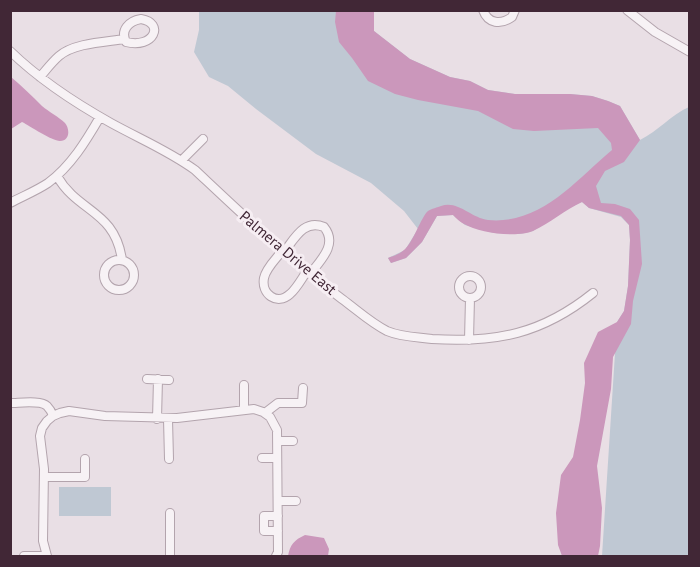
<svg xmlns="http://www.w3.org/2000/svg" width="700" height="567" font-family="'PT Sans',sans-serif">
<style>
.green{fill:#bfc8d3}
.water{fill:#cb97bb}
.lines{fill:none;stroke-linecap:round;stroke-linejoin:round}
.street-casing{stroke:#b3a4ad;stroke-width:10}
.street{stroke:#f7f2f5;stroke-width:8}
.labels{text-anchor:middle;stroke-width:6;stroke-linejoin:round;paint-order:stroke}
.street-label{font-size:15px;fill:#412736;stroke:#f6eef3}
</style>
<rect width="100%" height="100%" fill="#e9dfe5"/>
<path class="green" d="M199 11H374V31L410 59 450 77 470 81 488 90 515 94H570L592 96 608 101 620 106 640 140C658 131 671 115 689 107V556H602L617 322 624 311 628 286 630 240 629 225 621 217 589 208 582 202 568 208 533 231 520 234 494 233 465 225 453 215 437 216 422 242 406 258 391 263 388 258 405 250 418 229 404 211 371 183 316 154 256 109 228 86 209 77 194 52 199 30Z
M59 487H111V516H59Z"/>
<path class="water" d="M336 11H374V31L410 59 450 77 470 81 488 90 515 94H570L592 96 608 101 620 106 640 140 624 162 605 171 596 186 601 203 615 204 630 209 639 220 642 264 633 301 631 324 613 357 611 389 597 466 602 508 600 546 598 556H562L558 545 556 513 561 475 573 457 580 420 585 383 584 363 598 332 617 322 624 311 628 286 630 240 629 225 621 216 589 208 582 202C565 210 550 223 533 231 517 238 479 233 464 224 460 222 456 218 453 215L437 216 422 242 406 258 391 263 388 258C393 256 400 254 404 250 413 243 421 217 428 211 431 209 438 207 441 206 458 200 471 218 488 220 541 225 576 180 612 150L611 143 598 128 534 131 513 129 478 111 418 100 395 94 368 81 352 58 339 42 335 22Z
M11 77C22 86 32 96 42 106 49 112 59 117 65 123 70 129 70 141 60 141 52 141 30 126 22 122L11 129Z
M305 535 324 538 329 549 328 556H288C290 545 294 540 305 535Z"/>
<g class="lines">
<defs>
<path id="street" d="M483 10C488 24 501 25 512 17L515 10
M627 10 655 32 690 52
M141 19C165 23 154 49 126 42 120 30 129 21 141 19Z
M10 51C40 80 75 103 111 123 140 139 169 151 195 170 243 215 290 260 342 299 357 310 371 323 387 331 401 337 416 337 432 339 496 343 542 334 593 293
M40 77C46 70 52 62 59 56 74 43 105 42 124 39
M182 160 203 139
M57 176C78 213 115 210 122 260
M10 203C23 196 36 191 48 183 71 166 86 141 100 117
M282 251C276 259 266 268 264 278 261 294 277 306 290 294 297 288 302 278 307 271
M284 252C295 238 304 219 324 227 338 244 321 260 310 274
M104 275a15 15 0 1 1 30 0a15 15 0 1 1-30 0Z
M459 287a11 11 0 1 1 22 0a11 11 0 1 1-22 0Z
M469 340 470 298
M147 379 169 380
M244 385V410
M10 403C20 403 41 400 47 406 49 408 52 413 53 416
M265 413 278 403H302L303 388
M157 419 158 379
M168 419 169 459
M278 441H293
M262 458H277
M44 477H85V459
M278 501H296
M170 513V556
M278 516H264V531H278
M24 556H47
M47 556 43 541 44 469 40 436 42 428 47 421 53 416 60 413 69 411 105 416 177 418 254 409 263 412 270 417 277 430 278 552 276 556"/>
</defs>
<use href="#street" class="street-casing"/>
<use href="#street" class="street"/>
</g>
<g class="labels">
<g class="street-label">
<text transform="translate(288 253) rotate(40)" y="5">Palmera Drive East</text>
</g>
</g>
<rect width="700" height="567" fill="none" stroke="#412736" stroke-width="24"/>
</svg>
